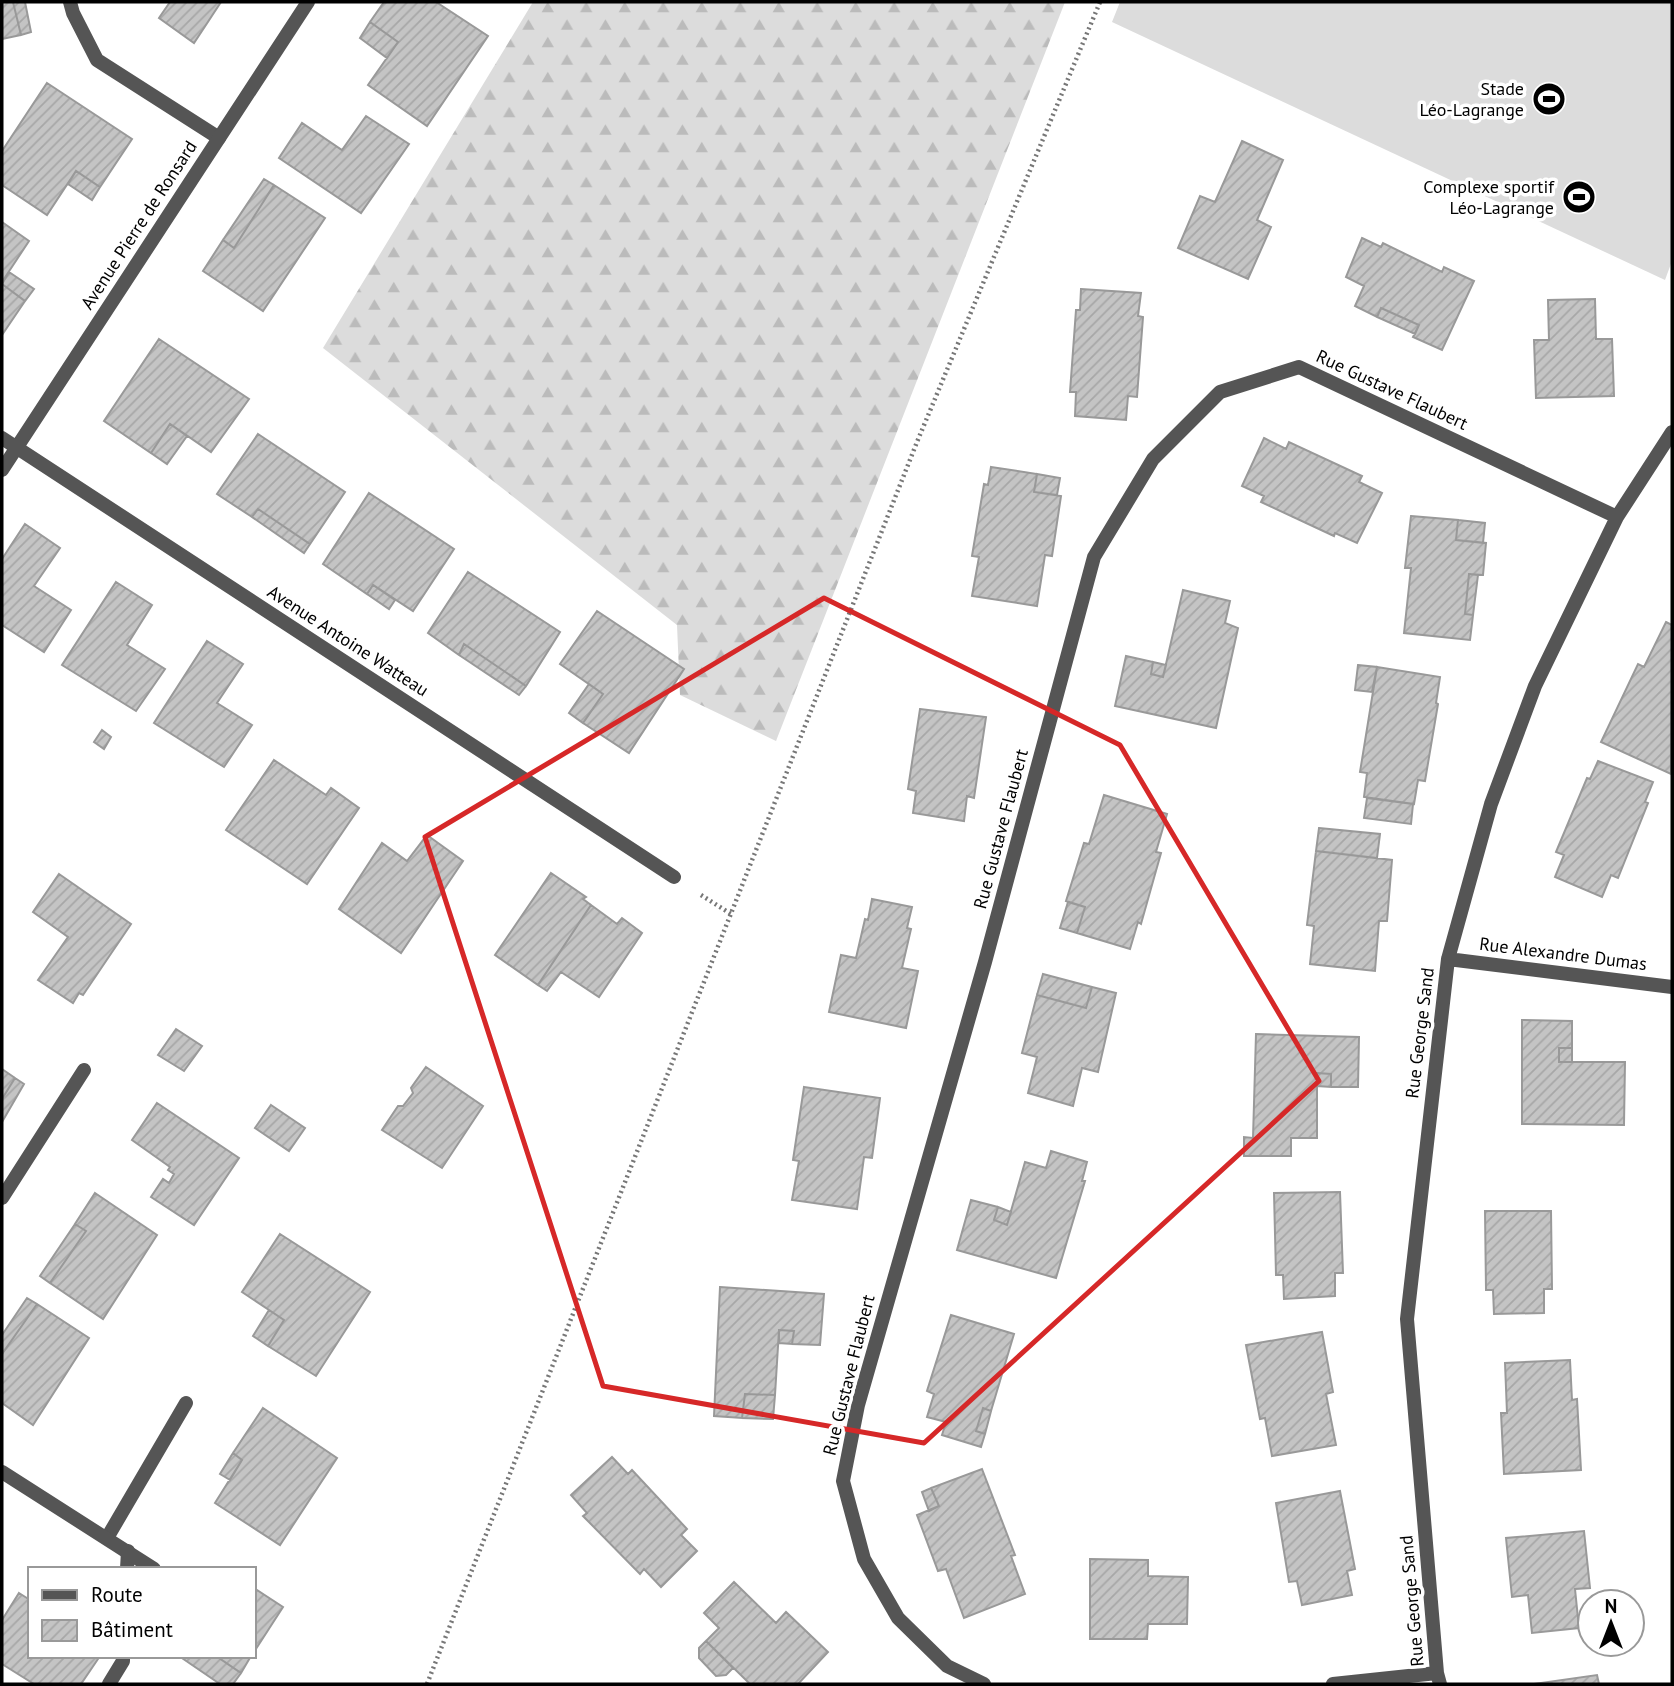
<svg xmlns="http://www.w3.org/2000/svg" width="1674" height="1686" font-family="'PT Sans',sans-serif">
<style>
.forest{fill:url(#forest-firs)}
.pitch{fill:#dcdcdc}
.building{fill:url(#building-hatch);stroke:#999;stroke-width:2}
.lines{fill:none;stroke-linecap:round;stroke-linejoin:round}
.path{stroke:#777;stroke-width:4.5;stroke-dasharray:2 3.5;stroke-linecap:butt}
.lane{stroke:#555;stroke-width:14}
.street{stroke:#555;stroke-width:14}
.marked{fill:none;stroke:#d62828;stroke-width:5;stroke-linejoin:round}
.labels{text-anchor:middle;stroke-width:7;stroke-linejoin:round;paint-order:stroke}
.poi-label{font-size:18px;fill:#000;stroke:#fff;text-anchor:end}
.street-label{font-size:18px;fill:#000;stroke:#fff}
</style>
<defs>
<pattern id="forest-firs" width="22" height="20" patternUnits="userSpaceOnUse" patternTransform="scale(1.75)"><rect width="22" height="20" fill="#dcdcdc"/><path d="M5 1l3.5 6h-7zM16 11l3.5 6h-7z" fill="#bbb"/></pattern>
<pattern id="building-hatch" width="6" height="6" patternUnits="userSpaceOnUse" patternTransform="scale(1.75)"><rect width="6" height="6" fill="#c4c4c4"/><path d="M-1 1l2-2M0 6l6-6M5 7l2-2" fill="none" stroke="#a7a7a7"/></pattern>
</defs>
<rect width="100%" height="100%" fill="#fff"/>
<path class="forest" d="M533 2H1065L776 741 680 695 677 625 323 348Z"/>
<path class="pitch" d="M1120 2H1672V261L1665 280 1112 22Z"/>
<path class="building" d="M2 2H13L21 35 2 39Z
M13 2H25L31 32 21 35Z
M170 2H221L194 43 159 18Z
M384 2H436L488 36 427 126 368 85 398 42 370 22Z
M370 22 398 42 387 58 360 38Z
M47 83 132 139 100 187 76 171 47 215 2 185V151Z
M366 116 409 144 361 213 279 158 302 123 342 150Z
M1242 141 1283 160 1257 220 1271 227 1248 279 1178 248 1200 196 1215 202Z
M76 171 100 187 92 200 68 184Z
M264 179 274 185 234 248 223 240Z
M274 185 325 218 263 311 203 271 223 240 234 248Z
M2 222 29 241 2 282Z
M1362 238 1381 247 1383 243 1442 272 1444 267 1474 281 1442 350 1413 337 1419 325 1381 308 1377 317 1355 306 1364 286 1346 277Z
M9 272 34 289 25 301 2 284Z
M2 284 25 301 2 335Z
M1081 289 1141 293 1138 316 1143 317 1137 397 1128 396 1126 420 1075 416 1076 392H1070L1076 310H1080Z
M1595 299 1596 339H1612L1614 396 1536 398 1534 340H1549L1548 300Z
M1381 308 1419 325 1415 334 1377 317Z
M159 339 249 399 211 452 170 424 151 453 104 421Z
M170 424 187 436 167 464 151 453Z
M258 434 345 492 310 544 258 509 252 517 217 494Z
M1264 438 1286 449 1289 442 1362 476 1359 482 1382 493 1357 543 1335 533 1334 536 1261 502 1264 496 1242 486Z
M991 467 1037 474 1034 492 1061 496 1052 556 1045 555 1037 606 972 596 979 557 972 556 984 484 988 485Z
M1037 474 1060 478 1057 495 1034 492Z
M369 493 454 549 413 611 373 585 367 594 323 564Z
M258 509 310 544 304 553 252 517Z
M1411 516 1458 520 1456 540 1486 543 1483 575 1469 574 1465 614 1473 615 1470 640 1404 633 1411 568H1405Z
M1458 520 1485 523 1483 543 1456 540Z
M25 524 60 548 34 586 71 610 44 652 2 625V559Z
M468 572 560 632 526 686 464 644 459 655 428 633Z
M1469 574 1478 575 1473 615 1465 614Z
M116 582 152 605 127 645 165 669 136 711 62 665Z
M373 585 395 600 389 609 367 594Z
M1183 590 1230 601 1225 623 1238 628 1216 728 1115 706 1126 656 1153 662 1151 674 1163 677Z
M597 611 684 669 629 753 583 723 603 694 560 664Z
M1666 622 1672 625 1671 774 1601 742 1638 664 1644 667Z
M207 641 243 664 217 703 252 725 224 767 154 723Z
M464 644 526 686 519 695 459 655Z
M1153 662 1166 665 1163 677 1151 674Z
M1358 665 1377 667 1372 692 1355 690Z
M1377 667 1440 677 1436 703 1438 704 1425 781 1418 780 1414 804 1364 797 1367 773 1360 772Z
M589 684 603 694 583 723 569 713Z
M920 709 986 717 974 798 967 796 964 821 913 813 916 791 908 789Z
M102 730 111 737 104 749 94 742Z
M274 760 326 795 331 788 359 808 307 884 226 830Z
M1598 761 1653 782 1645 802 1648 803 1618 878 1611 875 1602 897 1555 877 1564 855 1556 852 1587 778 1590 779Z
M1104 795 1167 814 1156 852 1161 853 1141 924 1138 922 1130 949 1077 933 1085 907 1066 901 1084 843 1089 844Z
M1367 798 1413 804 1411 824 1364 818Z
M1319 828 1380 834 1377 858 1316 851Z
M427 835 463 861 401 953 339 909 382 843 407 861Z
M1316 851 1392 860 1387 921H1379L1375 971 1310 964 1314 926 1307 925Z
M551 873 586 897 583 899 591 905 538 985 495 955Z
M59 874 131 924 83 995 79 993 73 1003 38 980 68 937 33 912Z
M872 899 912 907 907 928 911 929 902 968 918 971 906 1028 829 1012 841 955 856 958 865 919 868 920Z
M1068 902 1085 907 1077 933 1060 928Z
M591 905 617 924 622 918 642 933 599 997 561 972 547 991 538 985Z
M1043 974 1092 987 1086 1008 1037 995Z
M1092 987 1116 993 1098 1072 1082 1068 1073 1106 1028 1093 1037 1057 1022 1053 1037 995 1086 1008Z
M1522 1020 1572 1021V1048H1559V1062H1625L1624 1125 1522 1124Z
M176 1029 202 1046 184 1071 158 1055Z
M1256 1034 1359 1037 1358 1087H1331V1074L1317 1073V1138H1291V1156H1244V1137L1253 1138Z
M1559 1048H1572V1062H1559Z
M426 1067 483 1106 442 1168 382 1130 398 1106H403L413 1093 411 1088Z
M2 1069 15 1078 2 1099Z
M1317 1073 1331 1074V1087L1317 1086Z
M15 1078 24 1084 2 1122V1099Z
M804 1087 880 1098 872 1158 864 1157 857 1209 792 1200 799 1161 793 1160Z
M157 1103 239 1158 194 1225 151 1197 163 1179 169 1183 174 1174 168 1170 170 1167 132 1140Z
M271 1105 305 1128 289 1151 255 1128Z
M1051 1151 1087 1162 1082 1181H1085L1056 1278 957 1250 971 1200 998 1207 994 1220 1007 1225 1025 1162 1046 1168Z
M1340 1192 1343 1273H1335V1296L1284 1299 1283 1275H1276L1274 1193Z
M95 1193 157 1235 103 1319 50 1283 86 1231 75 1224Z
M998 1207 1011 1212 1007 1225 994 1220Z
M1485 1211H1551L1552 1289H1544V1313L1494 1314 1493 1290H1486Z
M75 1224 86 1231 50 1283 40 1276Z
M280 1234 370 1292 316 1376 268 1346 284 1320 242 1292Z
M720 1287 824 1294 820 1345 792 1344 794 1331 779 1330 775 1395 745 1394 742 1418 714 1416Z
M27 1298 37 1304 2 1354V1335Z
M37 1304 89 1338 33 1425 2 1403V1354Z
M269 1310 284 1320 268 1346 253 1336Z
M951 1315 1014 1334 991 1411 983 1408 976 1431 985 1434 981 1447 942 1435 946 1422 927 1417 934 1394 927 1391Z
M779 1330 794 1331 792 1344 779 1343Z
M1322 1332 1333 1392 1326 1394 1336 1445 1272 1456 1265 1418 1260 1419 1246 1345Z
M1570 1360 1572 1400 1577 1399 1581 1470 1504 1474 1501 1413H1507L1505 1363Z
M745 1394 775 1395 773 1419 742 1418Z
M263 1408 337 1458 280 1545 215 1503 242 1460 233 1453Z
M983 1408 991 1411 985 1434 976 1431Z
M233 1453 242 1460 230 1480 220 1474Z
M612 1457 628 1474 632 1470 687 1529 681 1535 697 1551 661 1587 644 1569 640 1574 583 1516 587 1513 571 1495Z
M982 1469 1015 1555 1011 1556 1025 1594 964 1618 946 1569 938 1571 917 1515 939 1506 931 1488Z
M931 1488 939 1506 929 1511 922 1492Z
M1340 1491 1355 1569 1347 1571 1352 1595 1302 1605 1297 1581 1289 1582 1276 1503Z
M1584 1531 1590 1588 1575 1589 1579 1628 1532 1633 1528 1595 1512 1597 1506 1538Z
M1090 1559 1148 1560V1576L1188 1577 1187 1624H1148L1147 1639H1090Z
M734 1582 776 1623 786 1612 828 1652 798 1684H750L706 1641 719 1628 704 1613Z
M254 1588 283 1607 254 1652Z
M19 1593 30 1600V1656H100L81 1684H34L2 1664V1620Z
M706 1641 733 1668 726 1675 716 1676 699 1658V1648Z
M179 1656H216L241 1673 233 1684H220Z
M216 1656H251L241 1673Z
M1597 1675 1599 1684H1534Z"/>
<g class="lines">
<path class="path" d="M701 895 731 914
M427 1684 917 442 1100 2"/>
<path class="lane" d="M70 2 73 13 97 60 219 138
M107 1538 186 1403
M127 1569 128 1551
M109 1684 123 1661V1656"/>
<path class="street" d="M2 438 674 877
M2 470 308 2
M1448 959 1672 987
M2 1198 84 1070
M2 1472 154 1569
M984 1684 947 1666 898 1618 864 1559 843 1481 858 1405 985 962 1094 557 1153 459 1220 392 1299 367 1617 517
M1333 1684 1437 1673
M1440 1684 1437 1673 1407 1319 1448 959 1491 804 1535 686 1617 517 1672 432"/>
</g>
<path class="marked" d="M824 598 1120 745 1319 1081 924 1443 603 1386 425 837Z"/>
<defs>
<symbol id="stadium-disc" viewBox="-11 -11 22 22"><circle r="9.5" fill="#000" stroke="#fff"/><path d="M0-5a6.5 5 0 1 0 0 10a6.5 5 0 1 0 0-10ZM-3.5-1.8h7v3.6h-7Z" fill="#fff"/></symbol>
</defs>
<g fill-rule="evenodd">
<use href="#stadium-disc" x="1530" y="80" width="38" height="38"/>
<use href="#stadium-disc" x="1560" y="178" width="38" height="38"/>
</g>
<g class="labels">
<g class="poi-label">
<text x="1524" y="95">Stade<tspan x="1524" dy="21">Léo-Lagrange</tspan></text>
<text x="1554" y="193">Complexe sportif<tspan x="1554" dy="21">Léo-Lagrange</tspan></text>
</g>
<g class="street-label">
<text transform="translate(139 225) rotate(-57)" y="6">Avenue Pierre de Ronsard</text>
<text transform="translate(1392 390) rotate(25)" y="6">Rue Gustave Flaubert</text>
<text transform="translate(348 641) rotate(33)" y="6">Avenue Antoine Watteau</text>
<text transform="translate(1001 829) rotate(-75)" y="6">Rue Gustave Flaubert</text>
<text transform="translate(1563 954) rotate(7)" y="6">Rue Alexandre Dumas</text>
<text transform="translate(1420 1033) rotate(-83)" y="6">Rue George Sand</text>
<text transform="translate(849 1375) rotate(-76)" y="6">Rue Gustave Flaubert</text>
<text transform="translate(1412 1601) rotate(-95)" y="6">Rue George Sand</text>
</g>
</g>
<rect width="1674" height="1686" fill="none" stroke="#000000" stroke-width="7"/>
<rect x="28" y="1567" width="228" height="91" fill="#ffffff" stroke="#999999" stroke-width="2"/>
<rect x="42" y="1590" width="35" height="10" fill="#555555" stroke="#999999" stroke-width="2"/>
<text x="91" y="1602" font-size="21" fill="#000000">Route</text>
<rect x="42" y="1620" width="35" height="21" fill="url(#building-hatch)" stroke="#999999" stroke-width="2"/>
<text x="91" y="1637" font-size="21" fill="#000000">Bâtiment</text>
<g transform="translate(1611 1623)"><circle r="33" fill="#ffffff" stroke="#999999" stroke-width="2"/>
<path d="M0-5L12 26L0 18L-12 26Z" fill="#000000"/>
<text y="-10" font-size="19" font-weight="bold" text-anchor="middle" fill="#000000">N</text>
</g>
</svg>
